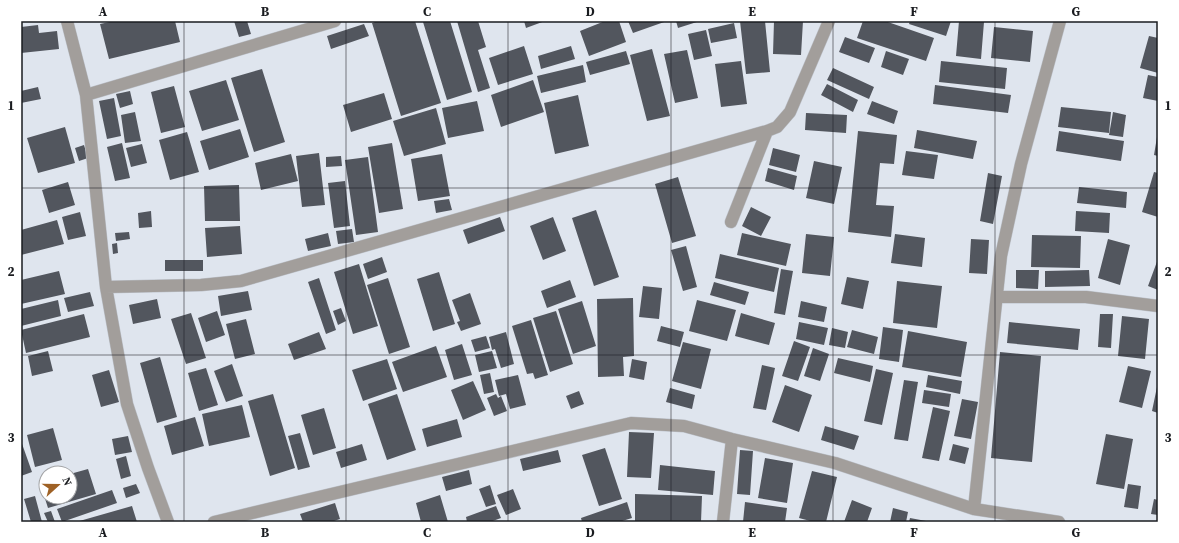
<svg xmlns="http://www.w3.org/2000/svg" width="1179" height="543" font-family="'Source Serif 4',serif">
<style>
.building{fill:#52565e}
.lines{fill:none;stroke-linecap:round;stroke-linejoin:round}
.street-casing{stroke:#bcc1c9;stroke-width:13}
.street{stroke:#a29e9b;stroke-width:12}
.grid{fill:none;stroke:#1a1c20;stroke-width:1;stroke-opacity:0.55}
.neatline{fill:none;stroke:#1a1c20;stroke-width:1.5}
.grid-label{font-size:13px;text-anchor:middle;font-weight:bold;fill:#1a1c20}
</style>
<rect width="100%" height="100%" fill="#dfe5ee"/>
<path class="building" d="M114 21H175L180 42 109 59 100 24Z
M234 21H247L251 34 239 37Z
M378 21H415L441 103 401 116 372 23Z
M426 21H450L472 92 447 100 423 22Z
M457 21H478L486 47 478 50 490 88 478 92Z
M524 21H545L526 28Z
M605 21H619L626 42 589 56 580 31Z
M628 21H667L633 33Z
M676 21H700L678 28Z
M740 21H765L770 72 746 74Z
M774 21H803L801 55 773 54Z
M863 21H885L934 38 926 61 857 38Z
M910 21H951L946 36 909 24Z
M959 21 984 22 981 59 956 56Z
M734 23 737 38 711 43 708 29Z
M364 24 369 36 331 49 327 36Z
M38 25 39 33 57 31 59 49 21 53V27Z
M994 27 1033 31 1030 62 991 58Z
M706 30 712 56 694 60 688 34Z
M1149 36 1158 38V73L1140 68Z
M845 37 875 48 869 63 839 52Z
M524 46 533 74 498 85 489 58Z
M571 46 575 59 541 69 538 56Z
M652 49 670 116 647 121 630 55Z
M687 50 698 98 675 103 664 54Z
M626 51 630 64 590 75 586 62Z
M886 51 909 59 903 75 881 67Z
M741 61 747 104 721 107 715 64Z
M941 61 1007 68 1005 89 939 82Z
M583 65 586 82 541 93 537 76Z
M833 68 874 87 869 99 827 80Z
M262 69 285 142 254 152 231 78Z
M1148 75 1158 77V101L1143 98Z
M226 80 239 120 202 131 189 91Z
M533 80 544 112 501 127 491 95Z
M827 84 858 100 853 112 821 95Z
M935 85 1011 95 1008 113 933 104Z
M174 86 185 127 161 133 151 92Z
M38 87 41 99 21 103V91Z
M130 91 133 104 120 108 116 94Z
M384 93 392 119 351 132 343 105Z
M578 95 589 146 555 154 544 103Z
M114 98 121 136 107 139 99 101Z
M477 101 484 131 448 138 442 108Z
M872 101 898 111 894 124 867 114Z
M1061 107 1111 112 1109 133 1058 127Z
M436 108 446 144 404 156 393 121Z
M135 112 141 141 125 143 121 115Z
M1113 112 1126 115 1123 137 1109 135Z
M806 113 847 115 846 133 805 130Z
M65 127 75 163 38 173 27 138Z
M240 129 249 157 209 170 200 141Z
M917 130 977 141 973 159 914 148Z
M858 131 897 135 894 164 880 163 876 205 894 206 891 237 848 232Z
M1059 131 1124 141 1121 161 1056 151Z
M187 132 199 172 170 180 159 140Z
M1157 137H1158V156L1154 155Z
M122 143 130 178 115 181 107 147Z
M392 143 403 209 379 213 368 147Z
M142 144 147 163 131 167 126 148Z
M84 145 88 158 79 161 75 148Z
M773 148 800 155 796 172 769 165Z
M906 151 938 155 934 179 902 175Z
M319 153 325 205 302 207 296 156Z
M291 154 298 181 261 190 255 163Z
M442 154 450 196 418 201 411 159Z
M341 156 342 166 326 167V157Z
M368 157 378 232 356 235 345 160Z
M814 161 842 167 834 204 806 198Z
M768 168 797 176 794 190 765 181Z
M1154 172 1158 173V217L1142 212Z
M988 173 1002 176 993 224 980 221Z
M678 177 696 236 672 243 655 184Z
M345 181 350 226 334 228 328 183Z
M68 182 75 205 49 213 42 190Z
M239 185 240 221H205L204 186Z
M1079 187 1127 192 1126 208 1077 203Z
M449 199 452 210 436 213 434 201Z
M751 207 771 217 761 236 742 226Z
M596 210 619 277 594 286 572 218Z
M151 211 152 227 139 228 138 213Z
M1076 211 1110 213 1109 233 1075 231Z
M80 212 86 236 68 240 62 217Z
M500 217 505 231 468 244 463 230Z
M553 217 566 251 543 260 530 226Z
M57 220 64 244 21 255V230Z
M240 226 242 254 207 257 205 228Z
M352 229 354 242 338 244 336 231Z
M129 232 130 239 116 241 115 233Z
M328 233 331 246 308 251 305 239Z
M742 233 791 244 786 266 737 255Z
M806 234 834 237 830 276 802 273Z
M895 234 925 238 922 267 891 263Z
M1032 235 1081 236 1080 268 1031 267Z
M971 239 989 240 987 274 969 273Z
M1108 239 1130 245 1120 285 1098 278Z
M117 243 118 253 113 254 112 244Z
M686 246 697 287 683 291 671 250Z
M720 254 779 268 774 292 715 278Z
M382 257 387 272 368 279 363 264Z
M1158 259V290L1148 286Z
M165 260H203V271H165Z
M359 264 378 326 353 334 334 272Z
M781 269 793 271 785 315 774 313Z
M1016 270H1039L1038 289 1016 288Z
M1089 270 1090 286 1045 287V271Z
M59 271 65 294 21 304V280Z
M439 272 455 324 433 331 417 279Z
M847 277 869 281 863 309 841 304Z
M319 278 336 330 326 334 308 282Z
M388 278 410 347 389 354 367 285Z
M570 280 576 297 547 308 541 291Z
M897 281 942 286 937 328 893 323Z
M714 282 749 292 745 305 710 295Z
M643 286 662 288 659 319 639 317Z
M248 291 252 310 221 316 218 296Z
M90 292 94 306 68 312 64 298Z
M470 293 481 324 461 331 457 322 460 321 452 300Z
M633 298 634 356 623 357 624 376 598 377 597 299Z
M157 299 161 318 133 324 129 305Z
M58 300 61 316 21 326V309Z
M697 300 736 310 727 341 689 331Z
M582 301 596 346 573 354 558 309Z
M801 301 827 307 824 322 798 317Z
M341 308 346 321 338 325 333 311Z
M217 311 225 335 206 342 198 318Z
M556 311 573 364 550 372 533 318Z
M191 313 206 358 186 364 171 319Z
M741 313 775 323 769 345 735 336Z
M84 314 90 337 26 353 21 330Z
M1100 314H1113L1111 348 1098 347Z
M1122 316 1149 319 1145 359 1118 356Z
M246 319 255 354 235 359 226 324Z
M531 320 548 375 535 379 533 373 527 374 512 326Z
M799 322 828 328 824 345 796 339Z
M1009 322 1080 329 1078 350 1007 343Z
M661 326 684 332 680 347 657 341Z
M883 327 903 330 899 362 879 359Z
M832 328 848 332 845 348 829 345Z
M852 330 878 337 874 354 847 347Z
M908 331 967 342 961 377 902 367Z
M319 332 326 349 294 360 288 344Z
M506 332 514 364 501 368 495 349 492 350 489 337Z
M486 336 490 348 475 352 471 340Z
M794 341 810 347 798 381 782 376Z
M683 342 711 349 701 389 672 381Z
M462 344 472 375 454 380 445 350Z
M436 346 447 377 403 392 392 362Z
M813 348 829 354 820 381 804 376Z
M48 351 53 371 32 376 28 356Z
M492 351 497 368 479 372 475 355Z
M1000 352 1041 356 1032 462 991 458Z
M160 357 177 417 157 423 140 363Z
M838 358 873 366 870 382 834 373Z
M387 359 397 389 363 401 352 370Z
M632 359 647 362 644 380 629 377Z
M232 364 243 396 226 402 214 371Z
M762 365 775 368 766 410 753 408Z
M1128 366 1151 371 1142 408 1119 402Z
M206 368 218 405 199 411 188 373Z
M876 369 893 373 882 425 864 421Z
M109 370 119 402 101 407 92 375Z
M490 373 494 392 484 394 480 375Z
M518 375 526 405 510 409 506 394 499 396 495 380Z
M928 375 962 381 960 394 926 387Z
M904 380 918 382 908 441 894 439Z
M473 381 486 410 463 420 451 390Z
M785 385 812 395 799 432 772 422Z
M1157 387H1158V413L1152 411Z
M670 388 695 395 692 409 666 402Z
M924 390 951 394 949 407 922 403Z
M579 391 584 404 571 409 566 396Z
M273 394 295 468 270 476 248 401Z
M397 394 416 450 387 460 368 404Z
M496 394 498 398 501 396 507 411 494 416 487 398Z
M962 399 978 402 971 439 954 436Z
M242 405 250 437 209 446 202 414Z
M933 407 950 411 939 461 922 458Z
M324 408 336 448 313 455 301 415Z
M195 417 204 446 172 455 164 426Z
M457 419 462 437 427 447 422 429Z
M825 426 859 436 854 450 821 440Z
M53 428 62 460 35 467 27 435Z
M629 432 654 433 651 478 627 477Z
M300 433 310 467 298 470 288 436Z
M1106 434 1133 439 1124 489 1096 484Z
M128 436 132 452 115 455 112 439Z
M21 441 32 472 21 476Z
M362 444 367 460 341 468 336 452Z
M953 444 969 448 965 464 949 460Z
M605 448 622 499 599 506 582 455Z
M558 450 561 462 523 471 520 459Z
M740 450 753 451 750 495 737 494Z
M126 456 131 476 121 479 116 459Z
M765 458 793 463 787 503 758 498Z
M660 465 715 471 713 495 658 490Z
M88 469 96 494 48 508 40 483 46 481V497H70V474Z
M469 470 472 484 446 491 442 477Z
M812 471 837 477 826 522H814L799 518Z
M136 484 140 493 126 498 123 488Z
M1128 484 1141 486 1138 509 1124 507Z
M490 485 496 504 486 507 479 489Z
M513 489 521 509 506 515 497 495Z
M112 490 117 503 62 522 57 509Z
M635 494 702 496 701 522 635 521Z
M440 495 448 522H421L416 503Z
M35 496 42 522H31L24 499Z
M1154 499 1158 500V515L1151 514Z
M852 500 872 508 867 522H844Z
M627 502 632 518 619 522H582L581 518Z
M745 502 787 508 785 522H743Z
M335 503 340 519 331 522H303L300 514Z
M132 506 137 522H76Z
M496 506 501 518 490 522H467L466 517Z
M893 508 908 512 906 522H890Z
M51 511 55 522H48L44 513Z
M910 518 926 521V522H909Z"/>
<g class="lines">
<defs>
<path id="street" d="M67 21 86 95 106 287 127 404 148 468 168 522
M86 95 335 21
M731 222 767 131
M106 287 201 285 241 281 767 131 777 127 790 112 829 21
M997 297H1086L1158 306
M974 509 1001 256 1021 164 1060 21
M214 522 631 423 684 426 732 439 835 463 974 509 1059 522
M723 522 732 439"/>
</defs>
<use href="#street" class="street-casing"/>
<use href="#street" class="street"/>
</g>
<path class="grid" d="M184 21V522M346 21V522M508 21V522M671 21V522M833 21V522M995 21V522M21 188H1158M21 355H1158"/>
<rect width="1179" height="543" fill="none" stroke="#ffffff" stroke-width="44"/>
<g transform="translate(58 485) rotate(69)"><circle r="19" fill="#ffffff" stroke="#a3a4a6"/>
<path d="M0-3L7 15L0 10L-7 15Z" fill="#9e6125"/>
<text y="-6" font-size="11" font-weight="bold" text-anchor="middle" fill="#1a1c20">N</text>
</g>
<rect x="22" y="22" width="1135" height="499" class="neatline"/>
<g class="grid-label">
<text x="103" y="16">A</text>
<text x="265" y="16">B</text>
<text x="427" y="16">C</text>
<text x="590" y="16">D</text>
<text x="752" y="16">E</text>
<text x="914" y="16">F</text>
<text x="1076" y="16">G</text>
<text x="11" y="110">1</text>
<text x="1168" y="110">1</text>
<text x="11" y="276">2</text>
<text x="1168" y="276">2</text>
<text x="11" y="442">3</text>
<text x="1168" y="442">3</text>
<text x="103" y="537">A</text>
<text x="265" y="537">B</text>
<text x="427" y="537">C</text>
<text x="590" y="537">D</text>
<text x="752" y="537">E</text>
<text x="914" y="537">F</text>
<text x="1076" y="537">G</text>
</g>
</svg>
